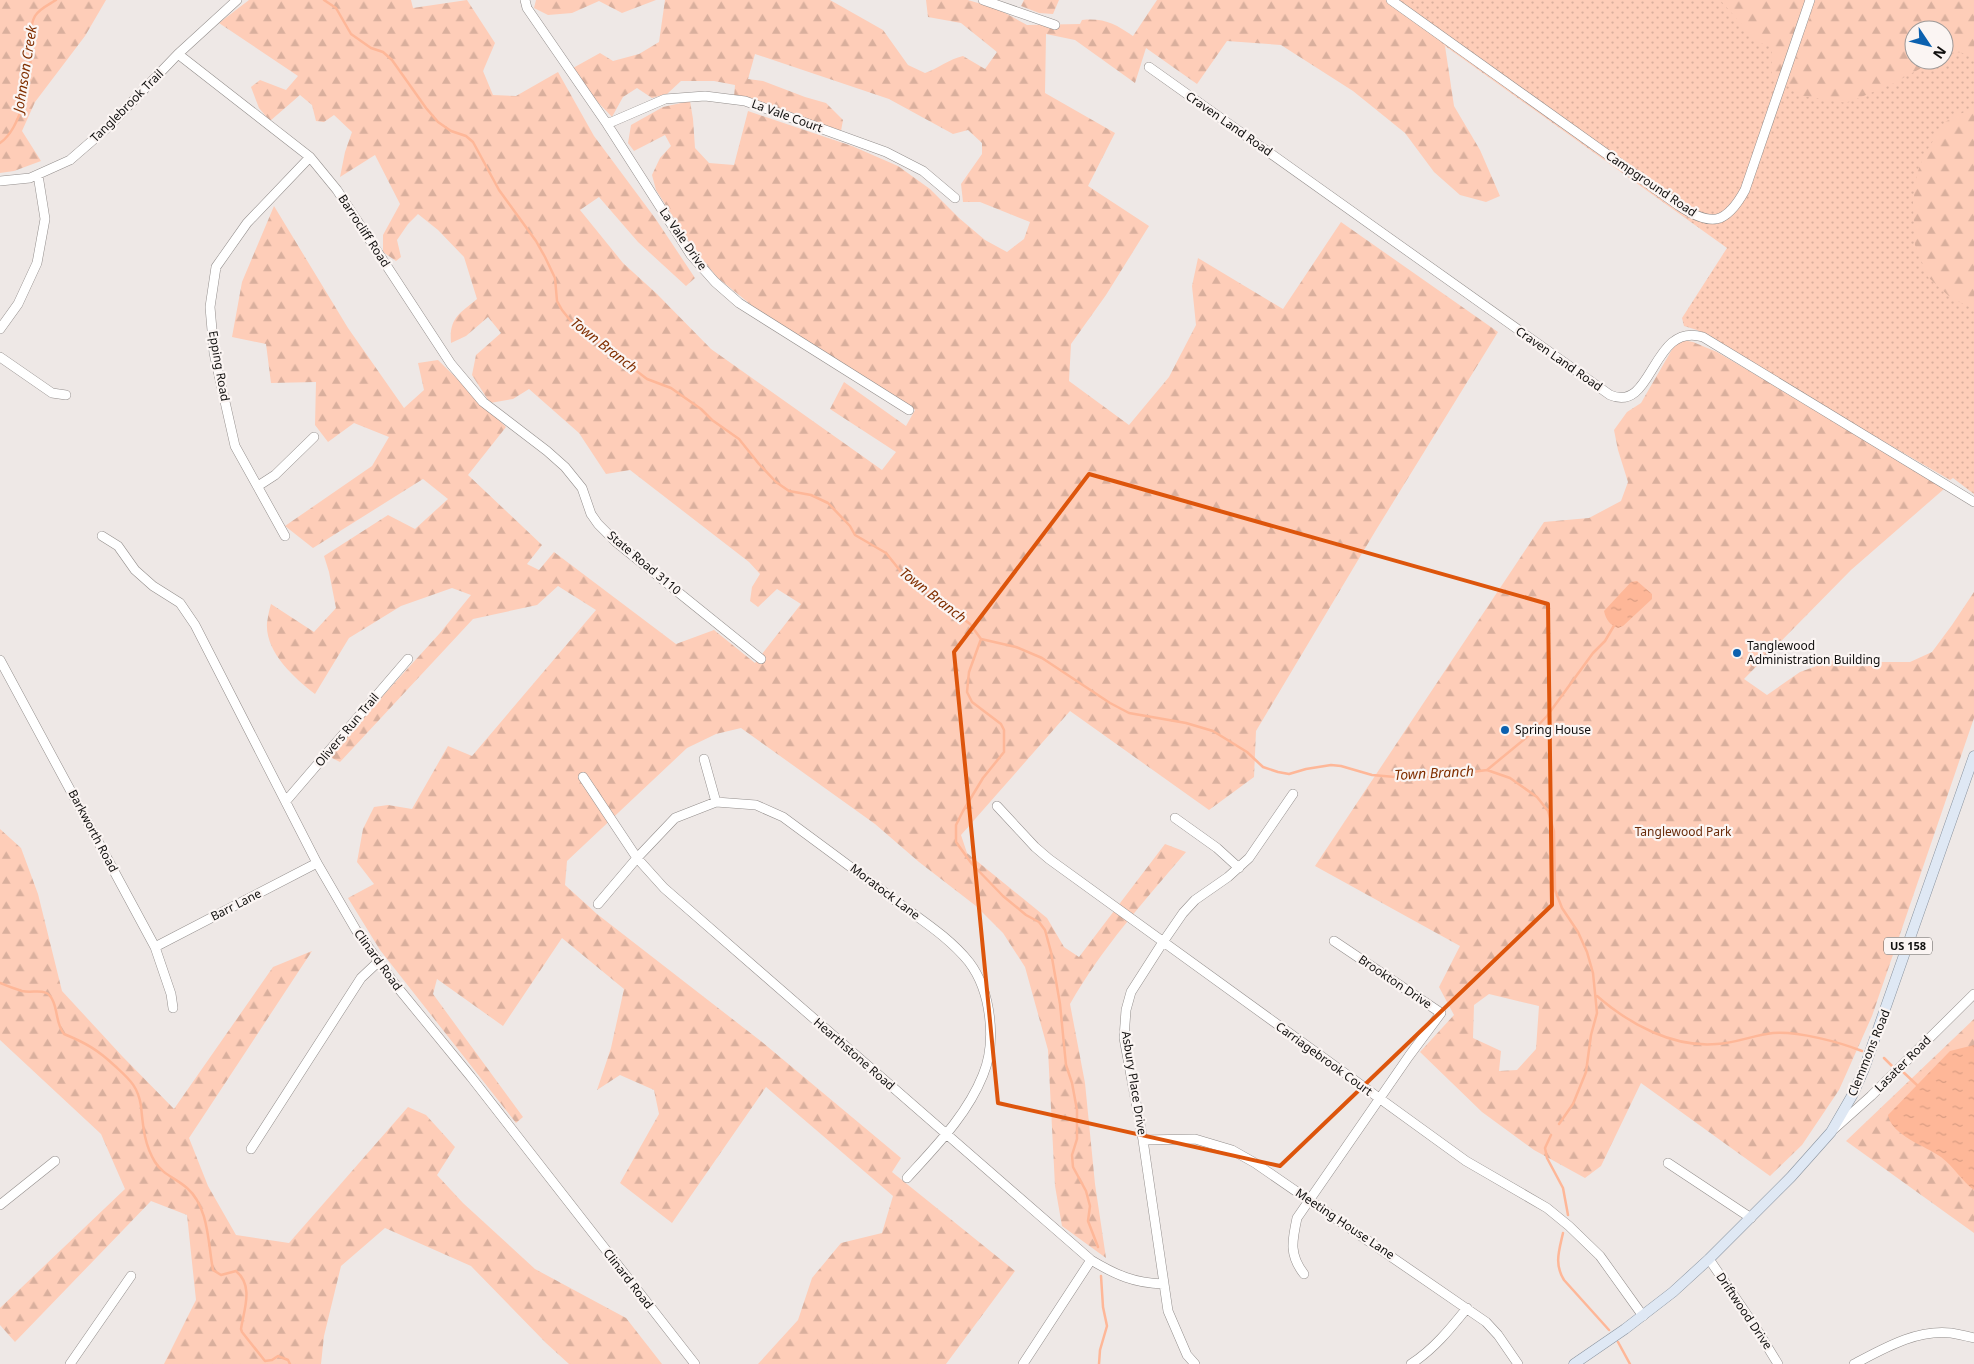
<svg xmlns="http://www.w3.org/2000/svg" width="1974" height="1364" font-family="'Noto Sans',sans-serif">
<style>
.green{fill:url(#green-dots);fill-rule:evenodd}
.forest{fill:url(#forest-firs);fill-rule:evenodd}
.water{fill:url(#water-ripples)}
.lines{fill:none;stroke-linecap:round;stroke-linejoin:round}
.stream{stroke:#feb798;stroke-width:2.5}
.minor-casing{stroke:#938e8c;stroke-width:10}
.major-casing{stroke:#89939f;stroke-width:11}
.minor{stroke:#fff;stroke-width:9}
.major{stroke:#dfe8f4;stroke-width:10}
.marked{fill:none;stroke:#dd550c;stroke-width:4;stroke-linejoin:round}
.poi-dot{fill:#0c61af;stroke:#fbf5f3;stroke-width:2}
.labels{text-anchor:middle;stroke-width:4.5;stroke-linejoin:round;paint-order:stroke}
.shield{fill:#fbf5f3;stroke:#575553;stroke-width:1}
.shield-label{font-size:11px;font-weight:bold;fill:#11100f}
.street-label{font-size:12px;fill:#11100f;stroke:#fbf5f3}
.poi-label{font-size:12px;fill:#11100f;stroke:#fbf5f3;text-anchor:start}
.park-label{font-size:12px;fill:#692b0a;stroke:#fbf5f3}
.water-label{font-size:14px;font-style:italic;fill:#802f00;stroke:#fbf5f3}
</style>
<defs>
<pattern id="green-dots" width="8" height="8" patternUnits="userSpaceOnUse" patternTransform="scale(1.25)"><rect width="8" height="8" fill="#fecdb8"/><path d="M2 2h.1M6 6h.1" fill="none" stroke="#d9af9d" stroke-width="1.8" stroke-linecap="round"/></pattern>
<pattern id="forest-firs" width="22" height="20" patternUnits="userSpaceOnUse" patternTransform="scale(1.25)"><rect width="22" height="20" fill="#fecdb8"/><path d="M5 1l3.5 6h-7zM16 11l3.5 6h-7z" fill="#d9af9d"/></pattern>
<pattern id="water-ripples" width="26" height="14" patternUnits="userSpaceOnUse" patternTransform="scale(1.25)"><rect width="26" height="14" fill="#feb798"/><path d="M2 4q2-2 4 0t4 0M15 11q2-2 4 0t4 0" fill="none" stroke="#d99c82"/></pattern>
</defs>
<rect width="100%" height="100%" fill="#eee8e6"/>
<path class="green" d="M1381 0H1974V494L1953 478 1950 480 1821 405 1697 330 1684 326 1682 318 1727 248ZM1914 30H1944V60H1914Z"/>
<path class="forest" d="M0 0H106L85 36 35 102 22 131 41 161 14 171 0 173Z
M249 0H411L413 8 467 0 495 43 483 71 493 95 516 96 558 72 594 136 655 218 695 278 686 286 638 242 599 197 580 210 623 263 657 294 711 349 882 470 896 452 830 409 844 382 906 426 915 410 760 312 718 278 695 251 656 190 652 175 660 158 671 146 665 135 634 151 628 143 631 125 663 107 690 101 693 119 695 148 709 163 734 165 748 111 852 146 898 166 930 189 959 218 985 240 1007 252 1024 239 1030 222 980 202H963L961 184 982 154V143L968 130 953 134 889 99 755 54 748 79 763 81 805 97 826 103 843 120 841 131 734 97 735 85 714 81H681L667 94 652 98 637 88 623 97 612 117 591 95 573 68 600 53 613 61 639 54 659 42 665 0H830L883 30 908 65 925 73C939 68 949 59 963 56L985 69 997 52 961 23 928 17 926 0H968L998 9 1027 25 1080 24 1082 20C1105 18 1115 24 1133 36L1157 0H1388L1445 46 1454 106 1480 150 1500 196 1486 202 1460 195 1434 172 1405 133 1353 91 1281 45 1227 41 1197 84 1146 48 1135 83 1075 40 1046 34 1045 93 1115 133 1088 186 1149 226 1106 295 1071 344 1069 381 1129 425 1169 377 1196 325 1192 286 1198 258 1283 309 1341 222 1498 332 1376 530 1256 731 1254 777 1209 810 1070 711 961 835 967 853 1047 918 1064 947 1079 957 1165 844 1186 852C1145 900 1101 949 1070 1004L1085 1083 1095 1184 1106 1258 1062 1226 1055 1186 1048 1050 1025 967 1003 933 976 906 919 862 875 824 741 728 716 734 687 748 567 861 565 885 597 914 762 1042 901 1158 892 1172 1015 1271 946 1364H758L798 1320 812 1278 841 1243 882 1233 893 1196 766 1087 672 1223 620 1183 659 1114 654 1090 620 1075 597 1090 611 1048 624 989 562 938 503 1026 437 979 433 994 523 1117 516 1123 380 950 348 898 374 884 357 862 363 829 374 807 388 805 412 809 448 746 472 756 596 610 558 586 537 605 473 619 340 762 328 756 440 633 471 595 452 588 401 606 349 638 315 694C294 678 265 652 267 623 268 617 269 610 271 604L314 632 336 608 329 572 324 556 388 515 415 529 448 499 423 479 313 548 285 526 372 466 389 437 354 423 328 442 315 425 316 382 271 383 266 344 232 337 242 282 274 206 348 328 404 408 424 390 418 363 438 360 506 427 468 475 542 545 527 564 539 570 554 552 676 644 714 630 755 663 801 604 777 589 758 607 750 601 752 587 760 574 749 562 630 470 606 474 579 433 529 389 513 399 490 403 472 375 476 355 501 333 488 317 466 336 451 343C449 318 459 314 477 299L464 257 438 230 418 214 408 224 397 240 401 257 396 261 383 252V235L400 204 375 155 340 177 345 152 352 132 334 115 324 122 316 121 312 105 300 95 270 121 259 108 251 87 260 80 286 90 298 76 219 23Z
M536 0H656L622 13 599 1 572 13 548 15 534 8Z
M1024 0H1059L1053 14 1039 13 1021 6Z
M1720 0H1807L1780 81 1772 78V46L1763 44 1756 40Z
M1816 0H1974V59C1965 51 1954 50 1944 56V30H1914V60H1936L1892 84 1847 103 1803 96 1791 90 1787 84Z
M1974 107V309L1951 298 1928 277 1915 245 1913 203 1917 174 1924 155 1945 122Z
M1682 340 1693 342 1717 352 1880 448 1944 489 1851 570 1744 679 1767 695 1800 672 1850 654 1882 662H1910L1932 652 1952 625 1974 592V718L1872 1016 1839 1090 1802 1145 1770 1176 1641 1083 1601 1166 1585 1178 1534 1150 1482 1112 1420 1052 1454 1015 1439 987 1460 946 1315 866 1544 522 1589 518 1621 501 1628 482 1618 450 1614 430 1627 412 1641 403 1674 346ZM1489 994 1539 1006 1536 1049 1517 1070 1499 1071 1501 1051 1473 1038 1474 1005Z
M0 829 21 848 38 894 62 991 122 1056 174 1109 273 967 312 951 189 1138 208 1186 236 1235 289 1243 408 1107 426 1115 455 1147 437 1175 463 1203 535 1269 626 1318 662 1364H569L546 1343 471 1266 385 1228 341 1266 324 1336 321 1364H164L196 1300 187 1215 151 1201 15 1342 0 1325V1308L125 1189 101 1134 0 1040Z
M1974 1019V1233L1846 1141Z"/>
<path class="water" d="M1637 581 1652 594V599L1623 626 1618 628C1610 625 1606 620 1604 611L1631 582Z
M1974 1045V1190C1962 1181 1954 1167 1941 1157 1926 1146 1892 1136 1888 1115L1950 1051Z"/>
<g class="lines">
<path class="stream" d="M324 0 336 8 351 34 371 48 383 52 392 60 426 108 438 122 451 131 466 136 473 142 499 190 536 241 545 257 555 278 557 301 562 310 570 320 647 379 671 388 701 409 712 420 739 439 759 464 776 482 789 491 811 495 828 503 850 526 855 535 886 553 902 573 914 583 942 602 970 624 981 639 1016 647 1042 658 1110 703 1129 713 1186 723 1213 731 1247 752 1263 767 1278 772 1289 774 1306 769 1331 765 1341 766 1372 775 1407 778 1442 776 1487 770 1510 778 1537 797 1548 811 1554 831 1555 890 1562 908 1578 932 1587 952 1593 973 1597 1013 1591 1035 1586 1072 1573 1104 1559 1124
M0 143C22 128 30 79 31 54 31 42 29 27 35 16 39 9 48 5 56 0
M981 639 969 672 967 692 972 702 1001 724 1004 730V752L983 778 963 811 956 825V842L972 864 1003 896 1026 915 1039 922 1045 930 1051 952 1060 1004 1066 1065 1072 1083 1077 1110V1139L1072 1155 1073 1167 1086 1191 1090 1206 1088 1221 1098 1247
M1487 770 1527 737 1547 716 1593 653 1605 641 1615 624
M0 983C7 986 15 989 22 991 34 994 47 986 53 1001 58 1012 56 1024 64 1034 86 1043 98 1050 115 1066 129 1079 138 1086 141 1106 143 1126 144 1144 155 1162 163 1175 176 1178 187 1188 209 1207 208 1244 213 1270L221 1275 236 1271C254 1286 244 1309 241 1329L242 1332 265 1361 272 1360 278 1356 288 1360 290 1364
M1597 996C1629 1024 1673 1048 1717 1044 1736 1043 1754 1035 1773 1033 1798 1031 1839 1042 1862 1051
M1884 1058 1895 1069
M1901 1070 1918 1086
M1551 1135 1545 1148 1547 1158 1563 1188 1568 1215
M1563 1233C1559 1251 1554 1264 1564 1280L1609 1330
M1618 1342 1630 1364
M1099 1364 1100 1350 1107 1326 1103 1307 1101 1276"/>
<defs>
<path id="minor" d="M525 0 527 8 607 124 691 255 715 282 739 303 909 410
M983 0 1055 25
M1391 0 1678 205C1711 227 1726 225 1745 190L1810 0
M178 54 310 157 337 190 451 364 483 402 547 451 565 467 582 488 591 514 598 524 616 542 761 659
M1149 67 1610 395C1654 414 1651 321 1703 337L1974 502
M607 124 665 99 705 96 745 101 886 152 923 171 955 198
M0 181 30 178 70 160 108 127 178 54 237 0
M0 329 18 304 37 263 45 219 38 175
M0 357 52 393 66 395
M258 486 275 475 314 437
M102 536 118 546 135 570 153 586 180 603 195 625 317 863 356 930 394 983 471 1077 695 1364
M285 536 235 446 214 353 210 307 216 267 247 223 310 157
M0 660 155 947 171 994 173 1008
M704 759 716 802
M583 777 637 858 664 888 1091 1260C1116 1275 1134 1283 1163 1284
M286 801 408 659
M997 806 1035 847 1049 859 1466 1161 1547 1208 1569 1226 1600 1256 1643 1316
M1175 818 1217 848 1239 868
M598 904 637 858 675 818 716 802 756 805 783 817C821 845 859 873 896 901 921 920 949 937 969 962 991 991 997 1041 983 1075 967 1115 936 1146 907 1178
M155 947 317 863
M1834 1129 1871 1096 1974 994
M1143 1140 1195 1139 1232 1150 1255 1163 1486 1322 1498 1335 1518 1364
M251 1149 361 978 378 962
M1668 1163 1751 1218
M0 1205 55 1161
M1709 1259 1756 1328 1778 1364
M1304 1274C1289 1255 1292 1241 1297 1218L1409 1056 1441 1013 1334 941
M70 1364 131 1276
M1023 1364 1091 1260
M1195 1364 1187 1355 1168 1311 1143 1140 1124 1038 1126 1010 1131 992 1163 942 1183 913 1195 900 1228 877 1249 858 1293 794
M1411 1364C1434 1349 1450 1329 1467 1308
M1854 1364C1883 1349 1916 1329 1951 1333 1958 1334 1966 1336 1974 1338"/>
<path id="major" d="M1574 1364 1625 1329 1673 1292 1709 1259 1791 1177 1831 1132 1853 1094 1864 1069 1974 756"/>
</defs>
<use href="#minor" class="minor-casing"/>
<use href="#major" class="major-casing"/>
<use href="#minor" class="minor"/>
<use href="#major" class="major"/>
</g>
<path class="marked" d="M1089 474 1548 604 1552 905 1280 1166 998 1103 954 652Z"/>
<g class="poi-dot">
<circle cx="1737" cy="653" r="5"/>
<circle cx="1505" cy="730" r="5"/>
</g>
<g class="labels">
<rect class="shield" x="1884" y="937.5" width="48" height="17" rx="4"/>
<g class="shield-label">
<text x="1908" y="950">US 158</text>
</g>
<g class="street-label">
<text transform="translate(127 106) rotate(-45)" y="4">Tanglebrook Trail</text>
<text transform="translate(787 116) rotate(20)" y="4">La Vale Court</text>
<text transform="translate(1229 124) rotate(35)" y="4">Craven Land Road</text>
<text transform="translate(1651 184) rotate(34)" y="4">Campground Road</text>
<text transform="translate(364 231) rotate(57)" y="4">Barrocliff Road</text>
<text transform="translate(683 239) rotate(55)" y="4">La Vale Drive</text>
<text transform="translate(1559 359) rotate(35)" y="4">Craven Land Road</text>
<text transform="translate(219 366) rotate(80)" y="4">Epping Road</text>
<text transform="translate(644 563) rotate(40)" y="4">State Road 3110</text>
<text transform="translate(347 730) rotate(-50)" y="4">Olivers Run Trail</text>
<text transform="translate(93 831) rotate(62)" y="4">Barkworth Road</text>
<text transform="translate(885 892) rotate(37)" y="4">Moratock Lane</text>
<text transform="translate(236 905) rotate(-27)" y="4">Barr Lane</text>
<text transform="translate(378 960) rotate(54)" y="4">Clinard Road</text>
<text transform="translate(1395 982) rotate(34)" y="4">Brookton Drive</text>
<text transform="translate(1869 1053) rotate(-68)" y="4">Clemmons Road</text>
<text transform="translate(854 1054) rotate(41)" y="4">Hearthstone Road</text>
<text transform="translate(1324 1059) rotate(36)" y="4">Carriagebrook Court</text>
<text transform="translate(1903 1064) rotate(-45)" y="4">Lasater Road</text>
<text transform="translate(1134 1083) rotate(81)" y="4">Asbury Place Drive</text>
<text transform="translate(1345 1224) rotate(34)" y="4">Meeting House Lane</text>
<text transform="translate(628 1279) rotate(52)" y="4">Clinard Road</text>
<text transform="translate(1744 1311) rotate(56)" y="4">Driftwood Drive</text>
</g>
<g class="poi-label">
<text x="1747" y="650">Tanglewood<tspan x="1747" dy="14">Administration Building</tspan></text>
<text x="1515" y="734">Spring House</text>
</g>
<g class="park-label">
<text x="1683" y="836">Tanglewood Park</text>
</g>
<g class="water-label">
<text transform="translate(25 69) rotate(-81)" y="5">Johnson Creek</text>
<text transform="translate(604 345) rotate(38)" y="5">Town Branch</text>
<text transform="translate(933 595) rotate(38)" y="5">Town Branch</text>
<text transform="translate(1434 773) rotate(-3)" y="5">Town Branch</text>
</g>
</g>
<g transform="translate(1929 45) rotate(125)"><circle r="24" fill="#fbf5f3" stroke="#9d9998"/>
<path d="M0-4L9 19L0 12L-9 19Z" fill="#0c61af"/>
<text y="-8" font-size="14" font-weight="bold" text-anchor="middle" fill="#11100f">N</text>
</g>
</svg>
